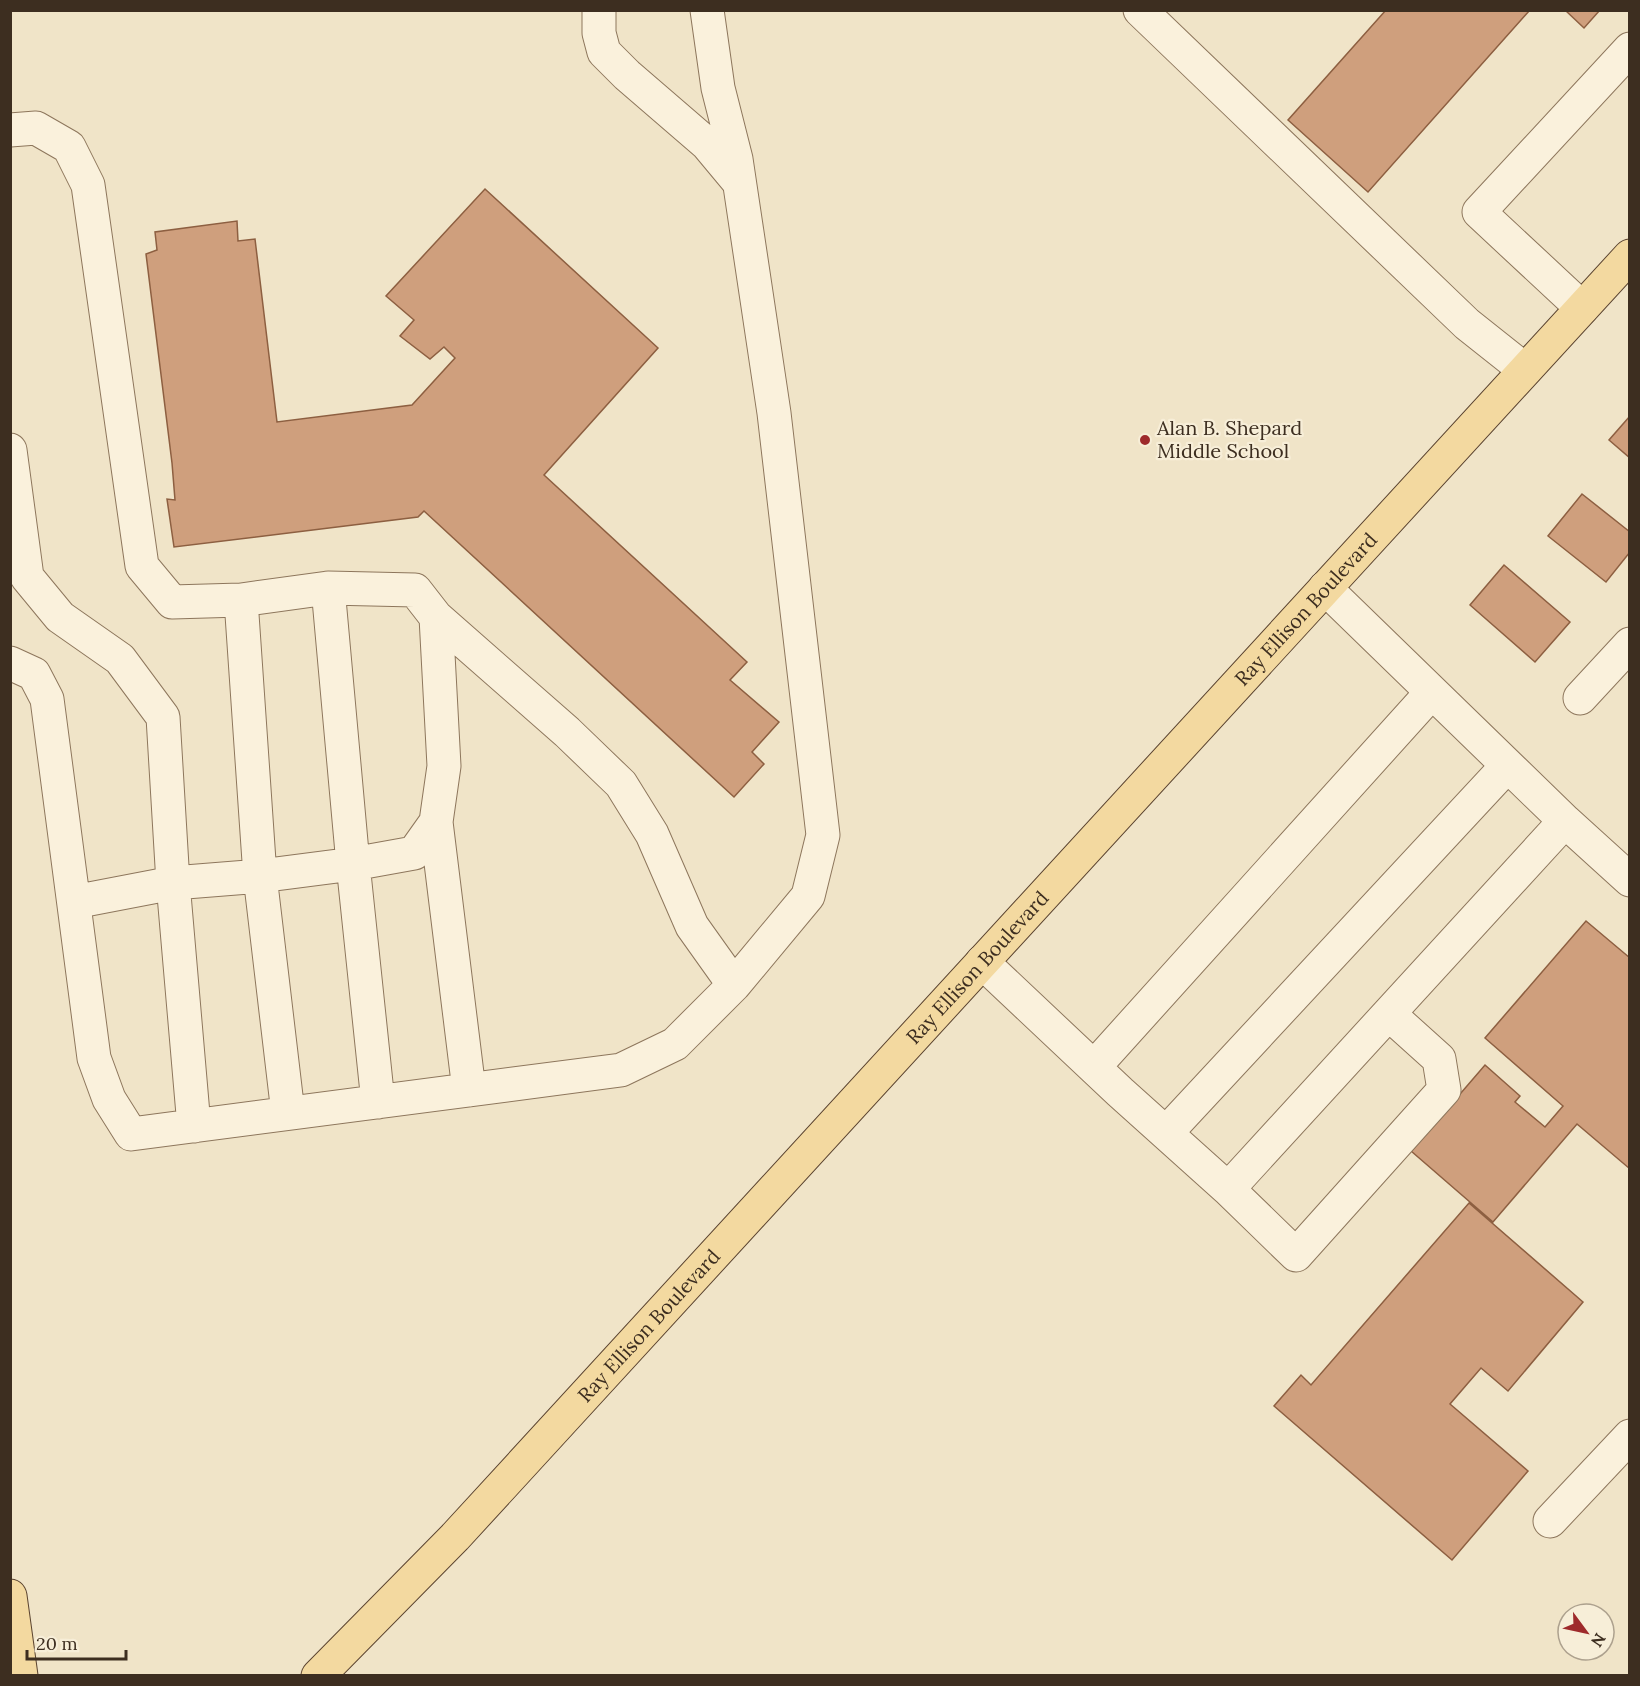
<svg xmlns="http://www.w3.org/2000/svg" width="1640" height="1686" font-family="Lora,serif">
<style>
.building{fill:#cf9f7d;stroke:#8d5f41;stroke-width:1.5}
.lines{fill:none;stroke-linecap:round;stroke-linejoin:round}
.minor-casing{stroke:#8d765c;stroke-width:35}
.major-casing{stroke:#5b4430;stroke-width:35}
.minor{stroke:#faf1dc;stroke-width:33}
.major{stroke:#f3d9a0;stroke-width:33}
.poi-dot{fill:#9e2a2b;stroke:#f7eed8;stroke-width:2}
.labels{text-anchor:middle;stroke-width:4.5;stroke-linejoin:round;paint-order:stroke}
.poi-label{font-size:20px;fill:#3d2e20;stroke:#f7eed8;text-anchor:start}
.street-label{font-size:20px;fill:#3d2e20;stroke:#f7eed8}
</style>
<rect width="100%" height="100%" fill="#f0e4c8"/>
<path class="building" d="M1386 10H1530L1368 192 1288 120Z
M1565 10H1600L1584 28Z
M485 189 658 348 544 475 747 662 730 680 779 722 752 752 764 764 734 797 424 511 418 517 174 547 167 499 175 500 172 463 146 254 157 250 155 232 237 221 238 241 255 239 277 422 412 405 455 358 444 347 430 359 400 336 414 320 386 296Z
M1630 416V458L1609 440Z
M1582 494 1630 532V552L1606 582 1548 536Z
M1504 565 1570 622 1535 662 1470 605Z
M1586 921 1630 958V1169L1577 1124 1493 1222 1411 1151 1485 1065 1520 1096 1515 1102 1545 1127 1563 1106 1485 1038Z
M1469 1203 1583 1302 1508 1391 1481 1368 1450 1404 1528 1471 1452 1560 1274 1406 1301 1375 1311 1385Z"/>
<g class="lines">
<defs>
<path id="minor" d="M599 10V33L604 52 627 75 707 144 737 180
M1140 10 1467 324 1525 370
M10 130 36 128 69 147 88 185 142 566 172 602 241 600 260 876 173 883 74 902
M1582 308 1479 212 1630 49
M10 450 27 577 60 617 120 659 163 717 173 883 194 1126
M328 588 415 590 436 617 444 766 436 822 414 853 353 864 378 1102
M241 600 328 588 353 864 260 876 288 1113
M436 617 567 732 621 784 652 834 692 926 734 985
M10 663 34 674 47 699 94 1058 109 1099 131 1134 621 1070 675 1044 734 985 808 896 823 835 774 413 736 159 718 88 707 10
M1580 698 1630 644
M1565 821 1630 880
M436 822 469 1090
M982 962 1120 1092 1228 1189 1565 821 1325 588
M1094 1067 1432 692
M1166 1133 1507 766
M1228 1189 1296 1255 1444 1090 1439 1059 1389 1014
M1550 1521 1630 1436"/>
<g id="major">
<path d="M10 1596 21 1676"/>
<path id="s1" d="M318 1676 455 1537 1630 256"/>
</g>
</defs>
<use href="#minor" class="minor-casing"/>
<use href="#major" class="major-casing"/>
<use href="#minor" class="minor"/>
<use href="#major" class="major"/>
</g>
<circle class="poi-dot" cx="1145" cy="440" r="6"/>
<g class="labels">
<g class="poi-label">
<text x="1157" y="435">Alan B. Shepard<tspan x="1157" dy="23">Middle School</tspan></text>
</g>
<g class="street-label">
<text dy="7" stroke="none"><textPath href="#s1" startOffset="1454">Ray Ellison Boulevard</textPath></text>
<text dy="7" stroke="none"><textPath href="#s1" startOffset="968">Ray Ellison Boulevard</textPath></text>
<text dy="7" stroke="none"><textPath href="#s1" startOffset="482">Ray Ellison Boulevard</textPath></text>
</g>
</g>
<rect width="1640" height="1686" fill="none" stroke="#3d2e20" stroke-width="24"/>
<g transform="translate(1586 1632) rotate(123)"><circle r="28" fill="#f7eed8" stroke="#ada18e" stroke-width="1.5"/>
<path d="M0-4.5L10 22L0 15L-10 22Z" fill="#9e2a2b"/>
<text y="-9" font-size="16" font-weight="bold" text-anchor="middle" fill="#3d2e20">N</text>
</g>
<path d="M27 1650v9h99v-9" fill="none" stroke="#3d2e20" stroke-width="3"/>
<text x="36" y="1650" font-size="18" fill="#3d2e20" stroke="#f7eed8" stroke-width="4.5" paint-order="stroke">20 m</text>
</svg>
